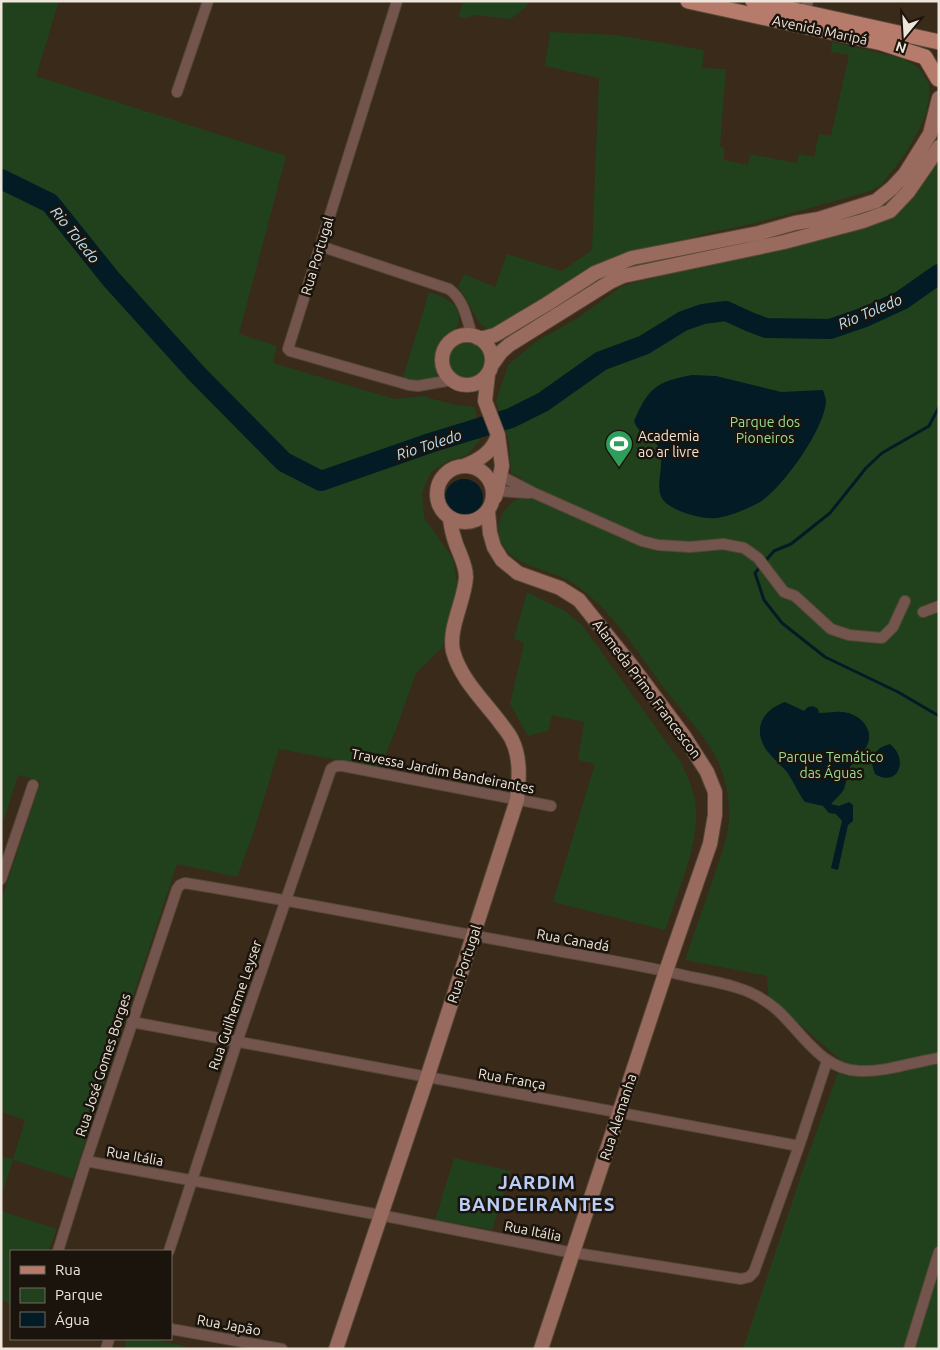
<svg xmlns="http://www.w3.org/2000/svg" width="940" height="1350" font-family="Ubuntu,sans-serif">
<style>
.green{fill:#21411d}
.water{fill:#021b25}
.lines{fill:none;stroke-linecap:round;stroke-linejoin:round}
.stream{stroke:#021b25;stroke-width:3}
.river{stroke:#021b25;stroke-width:20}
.street-casing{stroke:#564838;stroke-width:12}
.secondary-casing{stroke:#564838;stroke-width:16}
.primary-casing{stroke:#564838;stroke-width:17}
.street{stroke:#73554d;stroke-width:10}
.secondary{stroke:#996b5e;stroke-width:14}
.primary{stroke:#b77b6b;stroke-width:15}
.labels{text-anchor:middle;stroke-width:5;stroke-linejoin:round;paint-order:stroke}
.street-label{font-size:14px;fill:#efe6db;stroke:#1b140d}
.park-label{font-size:14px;fill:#99dc91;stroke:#1b140d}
.poi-label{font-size:14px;fill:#efe6db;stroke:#1b140d;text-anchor:start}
.water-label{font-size:15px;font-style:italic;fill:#b9e1f4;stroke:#1b140d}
.district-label{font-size:19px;font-weight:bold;letter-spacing:1px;fill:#bacdf5;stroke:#1b140d}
</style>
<rect width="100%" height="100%" fill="#392a19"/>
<path class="green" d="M1 1H59L36 76 286 156 239 334 277 346 273 363 395 399 423 396 455 405 475 407 480 440 467 455 448 461 431 472 422 493 424 517 453 559 458 588 453 613 442 648 416 673 396 729 380 768 279 749 253 834 237 877 177 864 73 1179 13 1160 1 1198V1156L13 1159 25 1120 1 1112V901L41 781 18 775 1 828Z
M463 1H530L526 7 511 19 477 15 466 18 458 17Z
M550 32 617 35 704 50 702 68 726 69 720 146 724 148V160L748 165 750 154 797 163 799 154 814 157 819 134 831 136 849 55 831 52 832 42 903 58 919 68 929 84V96L926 114 918 132 903 157 881 185 871 191 756 223 712 232 617 258 499 327 487 329C474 321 469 299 458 287L464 274 495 287 507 254 562 271 592 250 599 78 545 66Z
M939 155V1349H743L808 1155 842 1061 768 997 767 976 685 960C695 931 705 902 715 873 722 852 731 829 729 807 728 792 724 773 717 759 704 735 684 713 667 692 639 655 613 610 573 583 554 570 516 567 504 547 491 527 502 507 521 497V478L511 473 509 441 496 401 508 365 534 343 579 317 622 286 888 218Z
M429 292C445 297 466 306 457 327 448 346 426 355 439 380L429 382 402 381Z
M447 363a20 20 0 1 1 40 0a20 20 0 1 1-40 0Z
M527 592 565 611 582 625 682 764C688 778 695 792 696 808 699 845 677 894 665 930L553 902 595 764 578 760 584 722 552 715 548 731 528 736 510 704 524 643 514 639Z
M454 1158 511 1171 492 1230 435 1220Z
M1 1211 57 1229 48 1251H11V1304L1 1300Z
M126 1339H149L186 1346 185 1349H124Z"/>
<path class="water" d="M692 375 716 376 781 392 823 390C824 394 826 398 826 402 824 429 785 484 763 500 753 507 728 517 717 518 703 520 676 512 666 503 650 489 669 463 657 445 650 435 639 435 634 421 649 387 656 382 692 375Z
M445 498a19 19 0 1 1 38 0a19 19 0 1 1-38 0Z
M785 702 804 711 808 707 813 706 818 709 819 713C827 713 835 711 842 712 861 713 877 732 865 749 861 756 853 760 850 767 846 774 847 782 844 789 841 795 835 799 831 804L839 806 849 802 853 805V821L848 825 838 870 831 868 842 821 836 814 829 813 823 806 805 802C798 793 794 782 787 772 780 764 771 757 765 748 753 727 763 710 785 702Z
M890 744C910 760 897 788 875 774L871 761C875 751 879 747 890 744Z"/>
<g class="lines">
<path class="stream" d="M939 407 929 426 882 453 866 468 830 513 791 544 774 551 755 573 764 600 782 623 825 657 898 692 939 716"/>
<path class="river" d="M1 179 50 203 111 279 196 373 284 462 321 481 430 443 511 418 543 402 601 361 644 345 683 321 703 314 726 311 750 322 766 328 830 329 865 317 902 300 939 274"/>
<defs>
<path id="street" d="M397 1 288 349 290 351 409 385 418 386 452 380
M805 12 808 1
M177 92 208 1
M320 246 449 289C464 300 467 319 472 336
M501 476 534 493 642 541 658 545 690 547 723 544 744 548 758 558 784 592 795 596 831 629 849 635 882 638 893 627 905 601
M497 491 529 493
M923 612 939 606
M1 879 33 785
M132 1022 799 1146 827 1061
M86 1161 380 1215 563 1251 741 1279 749 1277 754 1272 799 1146
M58 1251 86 1161 177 889 180 885 185 883C301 902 415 925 531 946 584 956 638 964 691 977 707 980 723 983 738 988 752 992 765 1000 776 1009 802 1032 821 1070 860 1071 886 1072 913 1062 939 1058
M169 1251 237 1042 331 769 336 766H343L551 806
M171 1329 282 1349
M106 1349 109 1339
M909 1349 939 1252"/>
<path id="secondary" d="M442 360a25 25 0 1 1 50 0a25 25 0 1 1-50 0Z
M478 338H484L495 335 547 304 595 273 632 258 759 233 795 223 819 219 876 201 892 188 905 174 930 134 939 98
M491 366 501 352 509 345 610 282 623 276 784 242 863 221 890 211 908 192 939 147
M488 374 485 401 498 435 502 466 497 491 495 497
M437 494a28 28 0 1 1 56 0a28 28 0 1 1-56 0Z
M464 466C479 460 493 452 498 435
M488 512 490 533 494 547 502 560 518 573 560 588 579 600 631 665 684 736 707 772 715 792V815L710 844 666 971 541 1349
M336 1349 427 1078 517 800C519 780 521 758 512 740 509 733 503 727 499 721 483 700 460 678 453 651 448 628 465 600 466 577 466 565 460 555 456 544 453 536 451 527 450 519"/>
<path id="primary" d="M688 1 882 43 925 57 938 79
M753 1 939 42"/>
</defs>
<use href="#street" class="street-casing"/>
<use href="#secondary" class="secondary-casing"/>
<use href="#primary" class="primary-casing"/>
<use href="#street" class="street"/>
<use href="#secondary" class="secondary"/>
<use href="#primary" class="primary"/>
</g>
<defs>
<symbol id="stadium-pin" viewBox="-11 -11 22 30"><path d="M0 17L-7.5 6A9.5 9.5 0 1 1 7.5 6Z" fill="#2e9e5b" stroke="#1b140d"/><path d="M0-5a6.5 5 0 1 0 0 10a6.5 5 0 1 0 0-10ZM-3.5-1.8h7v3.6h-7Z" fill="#fff"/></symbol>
</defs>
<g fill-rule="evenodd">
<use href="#stadium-pin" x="603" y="428" width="32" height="43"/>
</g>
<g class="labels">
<g class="street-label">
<text transform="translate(820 30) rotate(12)" y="5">Avenida Maripá</text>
<text transform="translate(317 256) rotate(-73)" y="5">Rua Portugal</text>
<text transform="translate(647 689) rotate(53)" y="5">Alameda Primo Francescon</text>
<text transform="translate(443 771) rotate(11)" y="5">Travessa Jardim Bandeirantes</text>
<text transform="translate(573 940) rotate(10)" y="5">Rua Canadá</text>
<text transform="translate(464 964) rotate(-72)" y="5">Rua Portugal</text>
<text transform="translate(235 1005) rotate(-71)" y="5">Rua Guilherme Leyser</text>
<text transform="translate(103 1065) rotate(-72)" y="5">Rua José Gomes Borges</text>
<text transform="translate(512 1079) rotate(10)" y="5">Rua França</text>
<text transform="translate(618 1117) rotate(-72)" y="5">Rua Alemanha</text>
<text transform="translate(135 1156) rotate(10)" y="5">Rua Itália</text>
<text transform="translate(533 1231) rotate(11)" y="5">Rua Itália</text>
<text transform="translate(229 1325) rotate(10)" y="5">Rua Japão</text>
</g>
<g class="park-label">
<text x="765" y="427">Parque dos<tspan x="765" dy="16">Pioneiros</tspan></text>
<text x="831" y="762">Parque Temático<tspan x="831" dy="16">das Águas</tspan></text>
</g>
<g class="poi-label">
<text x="638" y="441">Academia<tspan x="638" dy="16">ao ar livre</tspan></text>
</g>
<g class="water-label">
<text transform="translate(75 235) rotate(51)" y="5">Rio Toledo</text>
<text transform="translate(870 312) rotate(-23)" y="5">Rio Toledo</text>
<text transform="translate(429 445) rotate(-18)" y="5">Rio Toledo</text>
</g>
<g class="district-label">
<text x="537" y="1189">JARDIM<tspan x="537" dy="22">BANDEIRANTES</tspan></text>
</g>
</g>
<rect width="940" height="1350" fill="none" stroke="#efe6db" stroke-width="5"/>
<rect x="10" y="1250" width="162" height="90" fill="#1b140d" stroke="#70685f"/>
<rect x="20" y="1266" width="25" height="8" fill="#b77b6b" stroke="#70685f"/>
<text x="55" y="1275" font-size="15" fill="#efe6db">Rua</text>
<rect x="20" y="1288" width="25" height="15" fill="#21411d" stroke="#70685f"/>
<text x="55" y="1300" font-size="15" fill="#efe6db">Parque</text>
<rect x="20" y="1312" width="25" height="15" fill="#021b25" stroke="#70685f"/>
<text x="55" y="1325" font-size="15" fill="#efe6db">Água</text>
<g transform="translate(905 35) rotate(198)" stroke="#1b140d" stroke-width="4" paint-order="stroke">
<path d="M0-4L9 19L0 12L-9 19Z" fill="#efe6db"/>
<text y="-8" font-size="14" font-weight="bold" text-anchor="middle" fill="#efe6db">N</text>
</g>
</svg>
